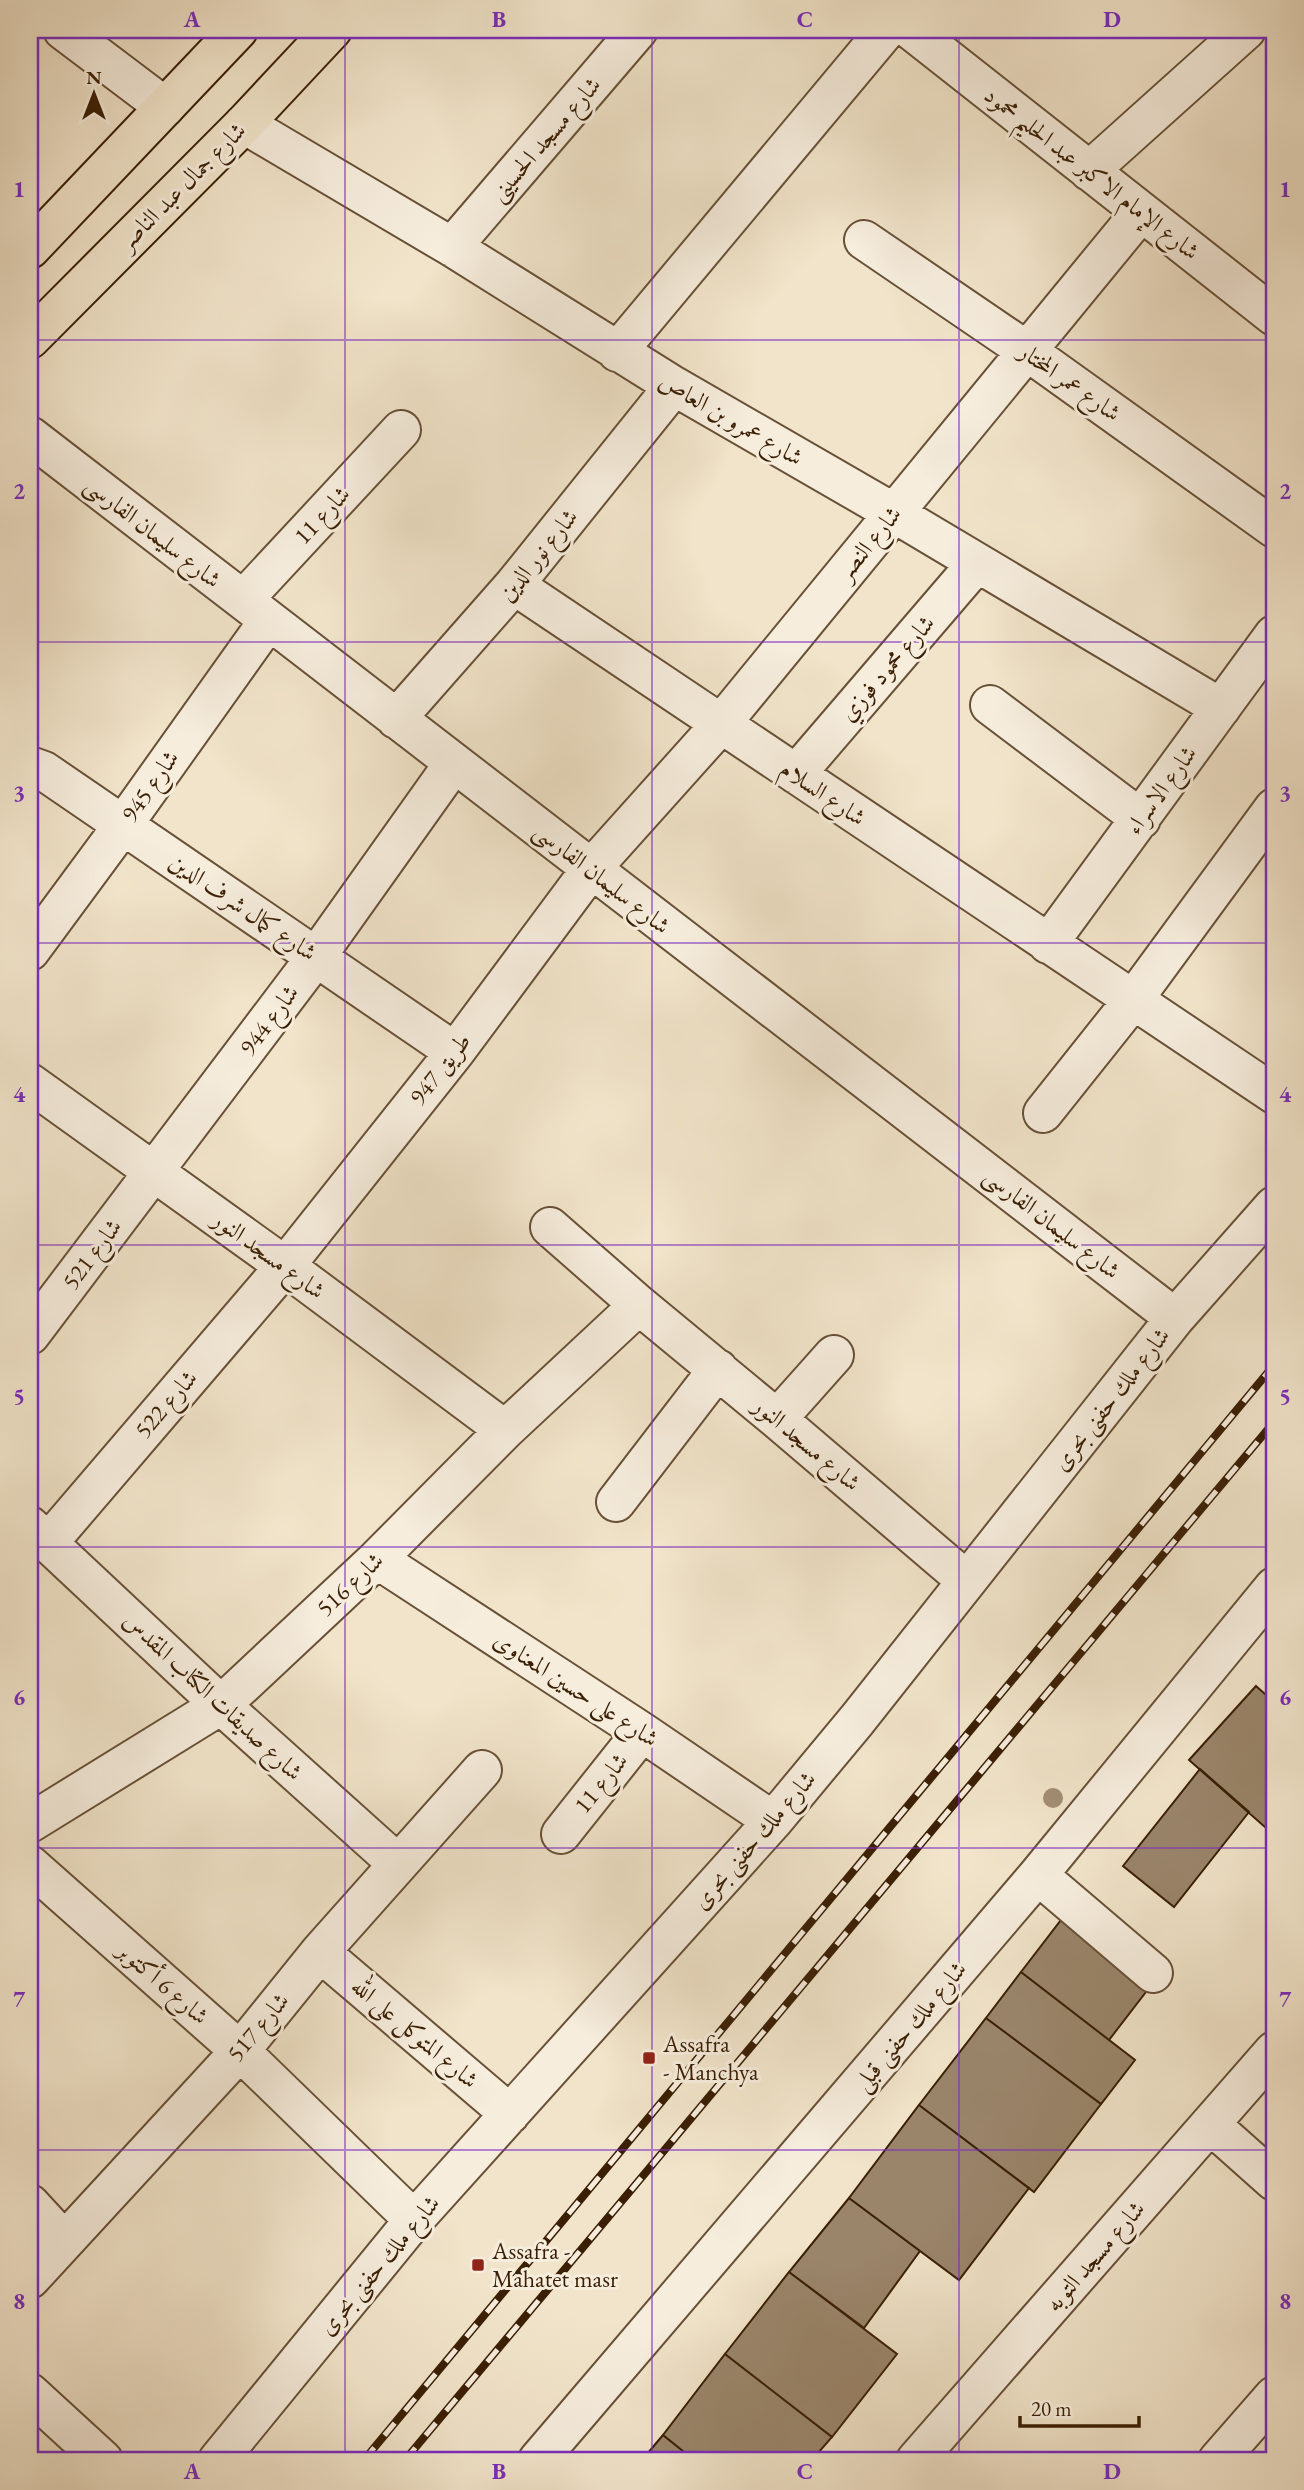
<svg xmlns="http://www.w3.org/2000/svg" width="1304" height="2490" font-family="'EB Garamond',Amiri,serif">
<style>
.building{fill:#9a856b;stroke:#3b1f04;stroke-width:2}
.lines{fill:none;stroke-linecap:round;stroke-linejoin:round}
.minor-casing{stroke:#685036;stroke-width:42}
.major-casing{stroke:#3b1f04;stroke-width:42}
.minor{stroke:#f6eddd;stroke-width:38}
.major{stroke:#f1e4ca;stroke-width:38}
.rail-casing{stroke:#3b1f04;stroke-width:8}
.rail{stroke:#f6eddd;stroke-width:5;stroke-dasharray:16;stroke-linecap:butt}
.tree{fill:#a28e74}
.grid{fill:none;stroke:#7b2cbf;stroke-width:2;stroke-opacity:0.55}
.poi-dot{fill:#8f2418;stroke:#f6eddd;stroke-width:2.5}
.labels{text-anchor:middle;stroke-width:6;stroke-linejoin:round;paint-order:stroke}
.street-label{font-size:24px;fill:#3b1f04;stroke:#f6eddd}
.poi-label{font-size:24px;fill:#3b1f04;stroke:#f6eddd;text-anchor:start}
.neatline{fill:none;stroke:#7b2cbf;stroke-width:2.5}
.grid-label{font-size:23px;text-anchor:middle;font-weight:bold;fill:#7b2cbf}
</style>
<rect width="100%" height="100%" fill="#f1e4ca"/>
<filter id="stains"><feTurbulence type="fractalNoise" baseFrequency=".00286" numOctaves="4"/><feColorMatrix values="0 0 0 0 .2 0 0 0 0 .09 0 0 0 0 .02 0 0 0 .5 -.17"/></filter>
<radialGradient id="worn" r=".72"><stop offset=".6" stop-color="#630" stop-opacity="0"/><stop offset="1" stop-color="#630" stop-opacity=".3"/></radialGradient>
<path class="building" d="M1256 1686 1274 1702V1835L1189 1760Z
M1200 1769 1249 1812 1174 1907 1123 1866Z
M1061 1920 1149 1988 1109 2040 1021 1972Z
M1021 1972 1135 2060 1101 2104 986 2018Z
M986 2018 1101 2104 1034 2192 919 2105Z
M919 2105 1029 2188 959 2280 849 2198Z
M849 2198 920 2251 864 2328 789 2272Z
M789 2272 897 2354 832 2437 725 2354Z
M725 2354 832 2437 812 2460H694L663 2435Z
M663 2435 694 2460H642Z"/>
<g class="lines">
<defs>
<path id="minor" d="M63 30 165 107
M911 30 1274 316
M244 124 452 247 674 386 894 513 1221 708
M1089 171 1246 30
M864 240 1027 351 1274 528
M452 247 638 30
M617 352 886 30
M30 436 1175 1318
M514 585 1274 1094
M243 600 401 430
M990 705 1141 819
M396 719 514 585 674 386
M30 766 44 771 455 1052
M796 774 977 563
M1048 944 1274 635
M30 951 123 825 269 620
M30 1083 285 1266 505 1430
M1043 1113 1133 1000 1274 808
M550 1227 639 1305 777 1419 967 1581
M30 1335 316 957 454 763
M777 1419 834 1355
M616 1502 718 1369
M30 1526 221 1705 398 1864
M48 1543 285 1266 455 1052 591 869 721 724 1141 212
M377 1559 642 1732 773 1821
M30 1823 221 1705 377 1559 505 1430 639 1305
M561 1834 642 1732
M30 1865 240 2051 414 2220
M1038 1875 1153 1973
M320 1952 510 2114
M1210 2124 1274 2181
M30 2204 64 2241
M30 2279 240 2051 320 1952 482 1770
M30 2393 103 2460
M218 2460 414 2220 773 1821 857 1720 1175 1318 1274 1206
M538 2460 1038 1875 1274 1587
M916 2460 1274 2051
M1218 2460 1274 2396"/>
<path id="major" d="M30 249 238 30
M30 339 244 124 332 30"/>
</defs>
<use href="#minor" class="minor-casing"/>
<use href="#major" class="major-casing"/>
<use href="#minor" class="minor"/>
<use href="#major" class="major"/>
<defs>
<path id="rail" d="M364 2460 1274 1365
M405 2460 1274 1422"/>
</defs>
<use href="#rail" class="rail-casing"/>
<use href="#rail" class="rail"/>
</g>
<circle class="tree" cx="1053" cy="1798" r="10"/>
<path class="grid" d="M345 30V2460M652 30V2460M959 30V2460M30 340H1274M30 642H1274M30 943H1274M30 1245H1274M30 1547H1274M30 1848H1274M30 2150H1274"/>
<g class="poi-dot">
<rect x="642" y="2051" width="14" height="14" rx="3.5"/>
<rect x="471" y="2258" width="14" height="14" rx="3.5"/>
</g>
<g class="labels">
<g class="street-label">
<text transform="translate(545 139) rotate(-49)" y="8">شارع مسجد الحسينى</text>
<text transform="translate(1092 173) rotate(38)" y="8">شارع الإمام الاكبر عبد الحليم محمود</text>
<text transform="translate(182 186) rotate(-45)" y="8">شارع جمال عبد الناصر</text>
<text transform="translate(1070 382) rotate(35)" y="8">شارع عمر المختار</text>
<text transform="translate(731 419) rotate(30)" y="8">شارع عمرو بن العاص</text>
<text transform="translate(322 515) rotate(-47)" y="8">شارع 11</text>
<text transform="translate(153 532) rotate(38)" y="8">شارع سليمان الفارسى</text>
<text transform="translate(869 543) rotate(-51)" y="8">شارع النصر</text>
<text transform="translate(538 555) rotate(-51)" y="8">شارع نور الدين</text>
<text transform="translate(887 668) rotate(-49)" y="8">شارع محمود فوزي</text>
<text transform="translate(150 786) rotate(-55)" y="8">شارع 945</text>
<text transform="translate(1161 790) rotate(-54)" y="8">شارع الاسراء</text>
<text transform="translate(823 793) rotate(34)" y="8">شارع السلام</text>
<text transform="translate(602 878) rotate(38)" y="8">شارع سليمان الفارسى</text>
<text transform="translate(243 907) rotate(34)" y="8">شارع كمال شرف الدين</text>
<text transform="translate(269 1020) rotate(-53)" y="8">شارع 944</text>
<text transform="translate(440 1069) rotate(-52)" y="8">طريق 947</text>
<text transform="translate(1052 1223) rotate(38)" y="8">شارع سليمان الفارسى</text>
<text transform="translate(92 1254) rotate(-53)" y="8">شارع 521</text>
<text transform="translate(269 1255) rotate(36)" y="8">شارع مسجد النور</text>
<text transform="translate(1111 1399) rotate(-52)" y="8">شارع ملك حفنى بحرى</text>
<text transform="translate(166 1404) rotate(-49)" y="8">شارع 522</text>
<text transform="translate(807 1444) rotate(40)" y="8">شارع مسجد النور</text>
<text transform="translate(350 1584) rotate(-43)" y="8">شارع 516</text>
<text transform="translate(576 1689) rotate(33)" y="8">شارع على حسين المعناوى</text>
<text transform="translate(213 1696) rotate(43)" y="8">شارع صديقات الكتاب المقدس</text>
<text transform="translate(601 1783) rotate(-51)" y="8">شارع 11</text>
<text transform="translate(754 1840) rotate(-49)" y="8">شارع ملك حفنى بحرى</text>
<text transform="translate(163 1983) rotate(41)" y="8">شارع 6 أكتوبر</text>
<text transform="translate(910 2026) rotate(-50)" y="8">شارع ملك حفنى قبلى</text>
<text transform="translate(258 2027) rotate(-50)" y="8">شارع 517</text>
<text transform="translate(415 2033) rotate(40)" y="8">شارع المتوكل على الله</text>
<text transform="translate(1095 2256) rotate(-49)" y="8">شارع مسجد التوبه</text>
<text transform="translate(379 2265) rotate(-50)" y="8">شارع ملك حفنى بحرى</text>
</g>
<g class="poi-label">
<text x="663" y="2052">Assafra<tspan x="663" dy="28">- Manchya</tspan></text>
<text x="492" y="2259">Assafra -<tspan x="492" dy="28">Mahatet masr</tspan></text>
</g>
</g>
<rect width="1304" height="2490" fill="none" stroke="#f1e4ca" stroke-width="77"/>
<g transform="translate(94 94)" stroke="#f6eddd" stroke-width="5" paint-order="stroke">
<path d="M0-5L12 26L0 18L-12 26Z" fill="#3b1f04"/>
<text y="-10" font-size="19" font-weight="bold" text-anchor="middle" fill="#3b1f04">N</text>
</g>
<path d="M1020 2416v10h119v-10" fill="none" stroke="#3b1f04" stroke-width="3.5"/>
<text x="1031" y="2416" font-size="21" fill="#3b1f04" stroke="#f6eddd" stroke-width="5" paint-order="stroke">20 m</text>
<rect x="38" y="38" width="1228" height="2414" class="neatline"/>
<g class="grid-label">
<text x="192" y="27">A</text>
<text x="499" y="27">B</text>
<text x="805" y="27">C</text>
<text x="1112" y="27">D</text>
<text x="19" y="197">1</text>
<text x="1285" y="197">1</text>
<text x="19" y="499">2</text>
<text x="1285" y="499">2</text>
<text x="19" y="801">3</text>
<text x="1285" y="801">3</text>
<text x="19" y="1102">4</text>
<text x="1285" y="1102">4</text>
<text x="19" y="1404">5</text>
<text x="1285" y="1404">5</text>
<text x="19" y="1705">6</text>
<text x="1285" y="1705">6</text>
<text x="19" y="2007">7</text>
<text x="1285" y="2007">7</text>
<text x="19" y="2309">8</text>
<text x="1285" y="2309">8</text>
<text x="192" y="2479">A</text>
<text x="499" y="2479">B</text>
<text x="805" y="2479">C</text>
<text x="1112" y="2479">D</text>
</g>
<rect width="100%" height="100%" filter="url(#stains)"/>
<rect width="100%" height="100%" fill="url(#worn)"/>
</svg>
